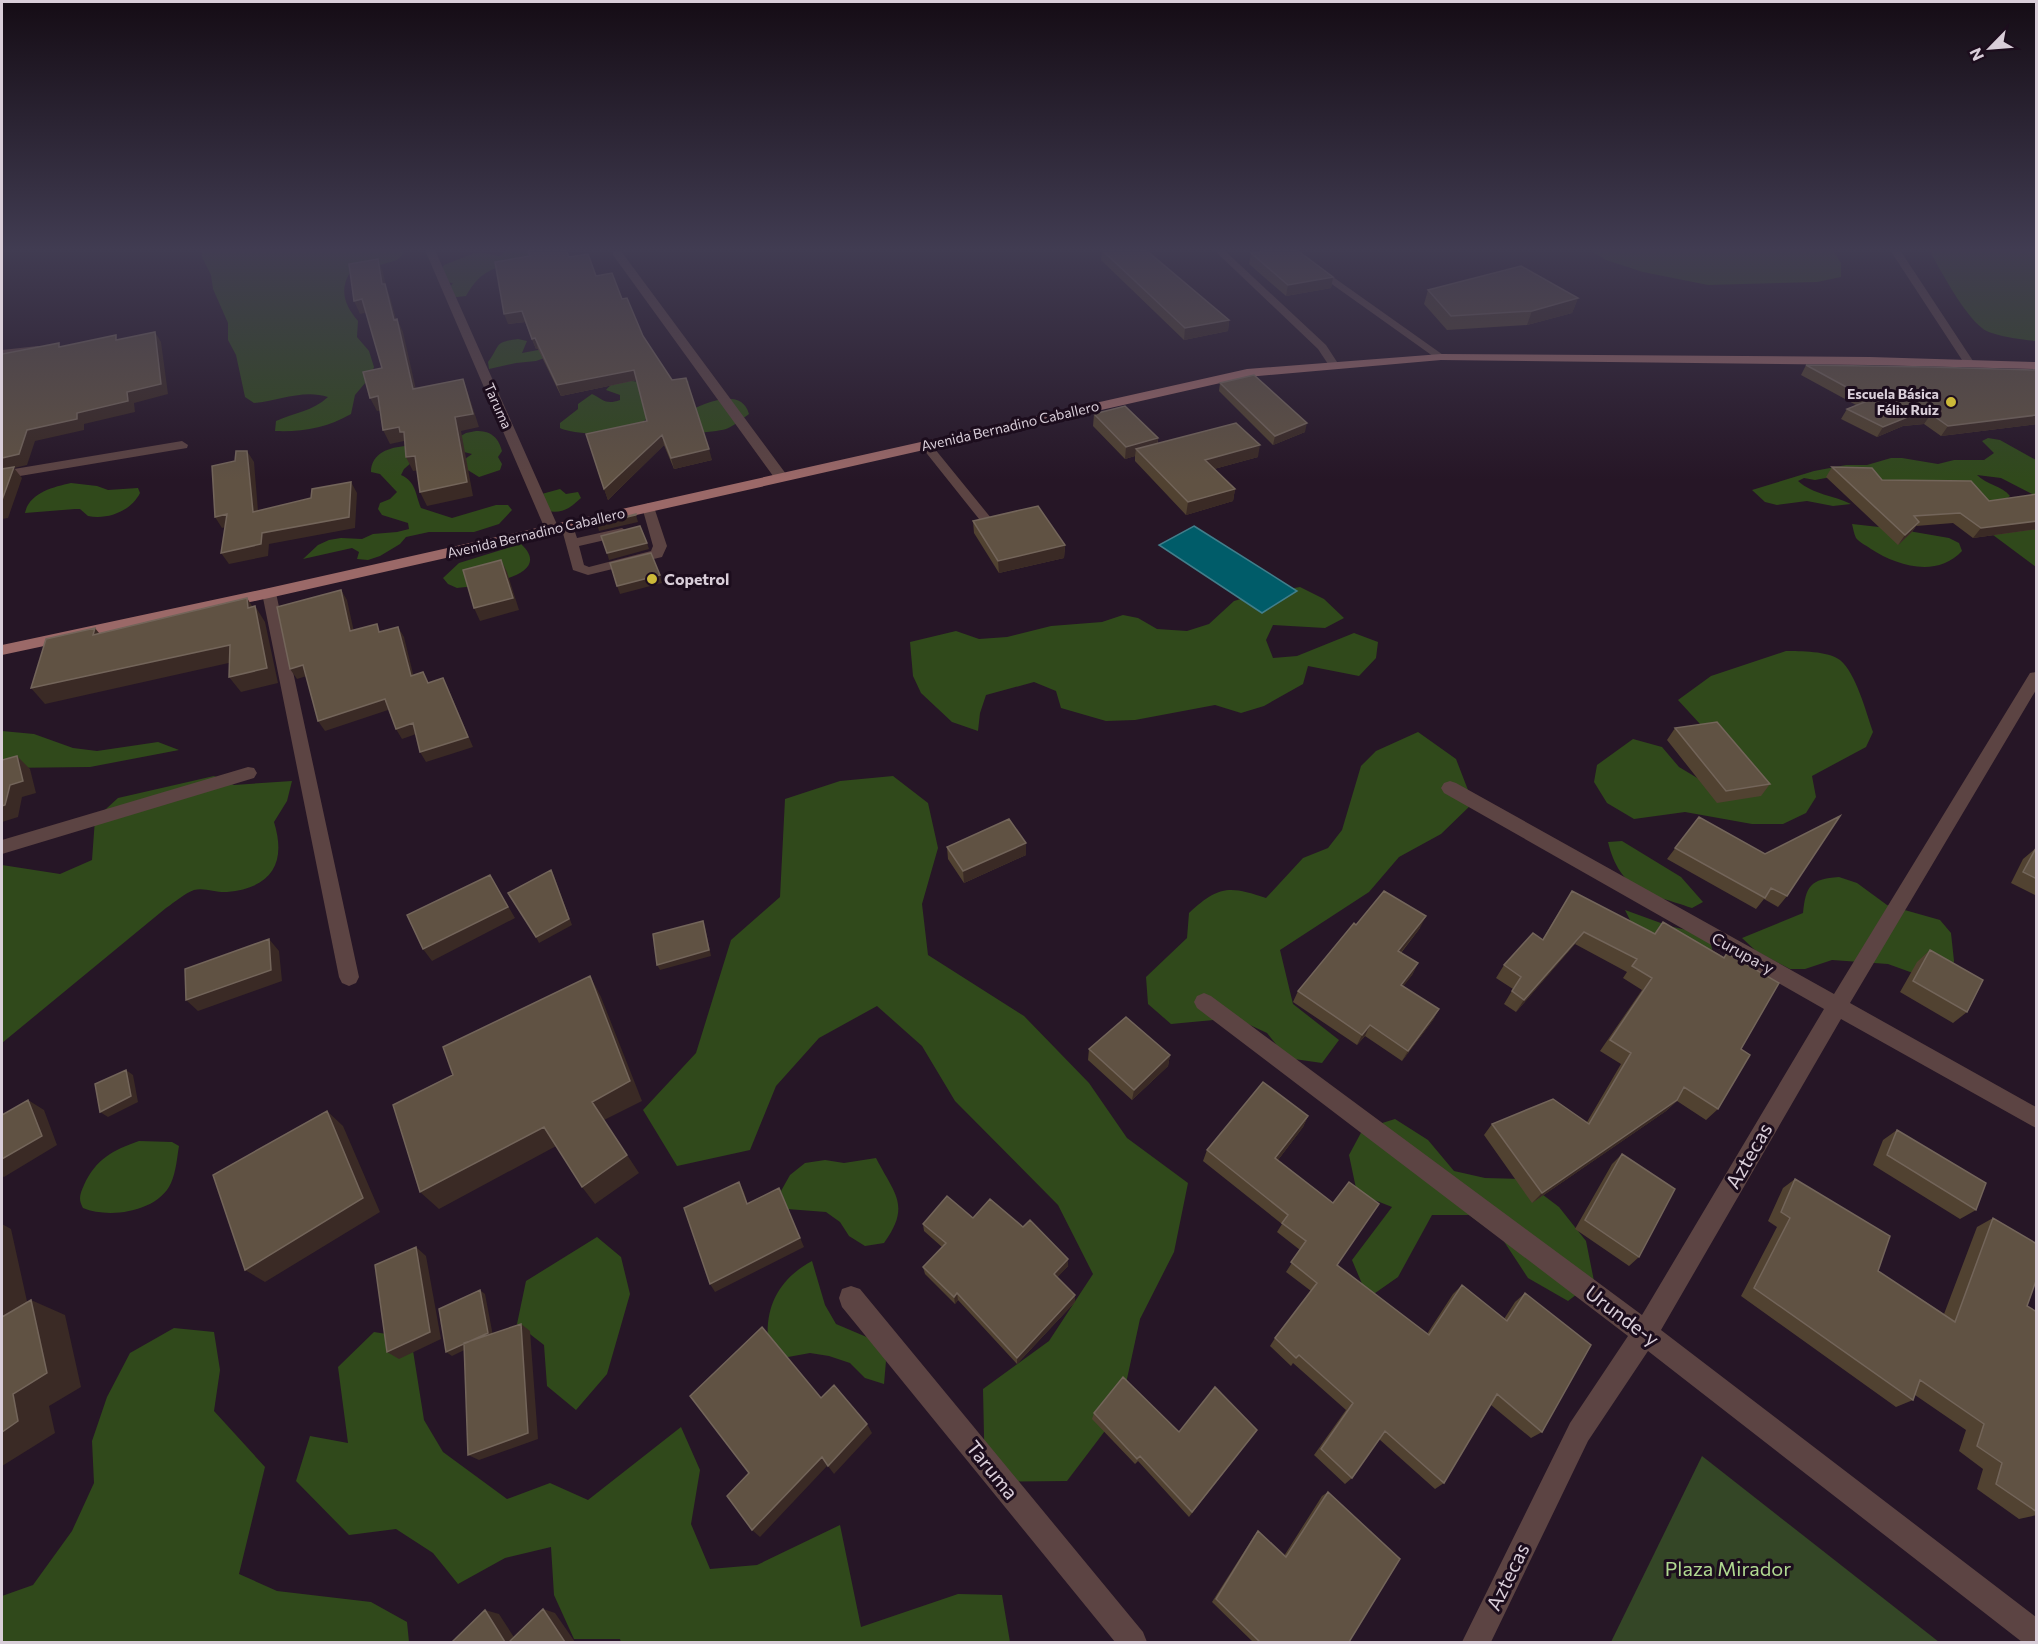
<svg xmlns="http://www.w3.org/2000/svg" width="2038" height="1644" font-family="Commissioner,sans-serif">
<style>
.green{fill:#344626}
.forest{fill:#30491b}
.water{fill:#005c69;stroke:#417e8b;stroke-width:1.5}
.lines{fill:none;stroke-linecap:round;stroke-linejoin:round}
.service{fill:#5c4443;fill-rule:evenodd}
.minor{fill:#5c4443;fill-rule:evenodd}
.primary{fill:#9b6968;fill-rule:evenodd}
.wall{fill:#514231}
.shaded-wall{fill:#3a2a25}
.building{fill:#605243;stroke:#73655a;stroke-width:1.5}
.poi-dot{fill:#ccb939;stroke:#1c0d1d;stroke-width:2}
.labels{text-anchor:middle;stroke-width:6;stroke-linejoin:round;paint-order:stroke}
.far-poi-label{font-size:14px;font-weight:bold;fill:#d9ced9;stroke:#1c0d1d;text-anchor:end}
.far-street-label{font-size:14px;fill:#d9ced9;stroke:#1c0d1d}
.poi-label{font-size:16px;font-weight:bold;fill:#d9ced9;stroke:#1c0d1d;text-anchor:start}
.street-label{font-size:16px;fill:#d9ced9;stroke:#1c0d1d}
.near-street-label{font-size:20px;fill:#d9ced9;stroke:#1c0d1d}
.near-park-label{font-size:20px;fill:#b0d991;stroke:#1c0d1d}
</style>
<rect width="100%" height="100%" fill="#261626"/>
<path class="green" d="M1702 1456 1939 1642H1611Z"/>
<path class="forest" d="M202 250H404V253L397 260 349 274C339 292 346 307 358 321L357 337 369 351 374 367 371 376 355 395 351 414C327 428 303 432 275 431L276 421C294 413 313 411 328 397 303 389 279 401 254 403L245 397 236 355 228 340V323L213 289 211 275 202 257Z
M508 250H532L527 258C497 269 483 266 466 296L449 298 448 290 453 283 444 282 437 276 444 265 472 254 480 252 499 256Z
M1590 250H1833L1841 263V277L1817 282 1708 285 1643 272 1606 260Z
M1929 250H2036V341C2024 340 1991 336 1982 328 1963 313 1941 271 1929 250Z
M518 339 527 341 522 353 549 348 553 355 536 361 516 363 489 369 488 362C501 345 493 342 518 339Z
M683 379 689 382 682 386 644 421 645 427C659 422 672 417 686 412 702 405 741 385 749 414 742 419 734 426 726 429 702 436 580 439 560 428V423L578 409V404L592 394C604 400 606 405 620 400V395L606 390C617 376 634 382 648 383 659 384 672 380 683 379Z
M476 431C490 431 498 436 502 451L498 457 502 464 500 470 479 477 458 464 472 454 464 452 459 437 466 433Z
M1988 438 2000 440 2036 460V496L2001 478 1977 475C1987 485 2001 485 2010 496L2005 500 2011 520 2036 530V567L1989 532 1831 477 1815 480 1804 478 1798 481C1814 495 1833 495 1851 504L1833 506 1807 501 1777 505 1765 502 1752 490 1814 471 1846 465H1867L1891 458H1902L1938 464 1954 460H1984L1994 453 1982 441Z
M406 446 411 463 404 469 401 475C416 482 415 493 421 508L452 518 496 505H508L512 510 499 524 474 532H429L406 537 400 544 380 556 368 560 357 559 359 552 352 548 303 559 318 545 329 540 341 538 362 539 373 534 397 532 409 529 408 523 382 515 378 509 380 503 390 499 397 492 380 474 371 472C371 453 390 447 406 446Z
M71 483 97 486 108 490 138 488 140 493C131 511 108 520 88 516L80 509H75L25 513C29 493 53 487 71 483Z
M560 489 566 494 578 492 581 498C570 508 563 514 547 511L538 495Z
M1852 524 1897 529 1949 538 1959 543 1962 551C1937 578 1897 566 1871 549 1867 546 1859 542 1856 538 1854 534 1853 528 1852 524Z
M521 544C557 577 476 586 457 588L448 584 443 578 459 563Z
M1300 587 1324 599 1344 618 1325 628 1273 625 1266 640 1273 658 1297 656 1354 633 1378 642 1376 658 1359 676 1308 666 1303 684 1264 706 1241 713 1215 705 1135 720 1106 721 1061 708 1056 691 1034 682 986 695 980 713 978 731 952 722 921 693 913 676 910 642 956 631 979 639 1007 637 1051 626 1102 622 1123 615 1138 618 1157 629 1187 631 1209 624 1234 601 1254 595Z
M1786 651C1800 651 1828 651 1840 660 1856 673 1866 712 1873 732L1866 747 1812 776 1816 797 1806 813 1783 824H1752L1685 812 1634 819 1607 803 1594 782 1597 765 1633 739 1662 747 1679 767 1734 800 1711 736 1678 700 1711 676Z
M2 731 34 734 73 748 97 751 158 742 179 750 90 767 2 768Z
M1418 732 1456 759 1473 803 1441 834 1399 857 1369 892 1280 950 1293 1004 1339 1040 1322 1063 1287 1058 1267 1033 1235 1018 1171 1024 1148 1004 1146 977 1187 938 1189 913C1219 885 1230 886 1266 898L1303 858 1328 848 1342 830 1361 766 1376 751Z
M214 776 234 785 292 781 287 801 274 822C287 864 271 888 227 892 217 893 204 887 194 890 185 893 175 902 166 908L2 1043V865L60 874 92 860 95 819 118 798Z
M893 776 928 803 938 848 922 904 928 955 1024 1016 1089 1083 1127 1138 1188 1183 1174 1252 1140 1319 1120 1411 1067 1481 985 1482 983 1389 1049 1341 1093 1274 1058 1205 955 1101 922 1046 877 1006 819 1038 776 1086 750 1150 677 1166 643 1110 696 1053 731 940 780 897 785 799 840 781Z
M1622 841 1681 877 1703 902 1692 908C1649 893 1620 892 1608 842Z
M1839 877 1857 883 1887 905 1940 920 1951 933 1954 961 1951 972 1924 977 1888 964 1832 960 1805 969H1790L1756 951 1742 938 1803 913C1806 886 1810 879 1839 877Z
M1625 910 1669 926 1704 934 1711 945 1715 959 1679 946 1631 922Z
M1395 1119 1428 1140 1454 1171 1485 1178 1522 1179 1559 1207 1586 1241 1594 1281 1568 1301 1528 1278 1503 1240 1469 1215H1432L1398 1277 1368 1298 1352 1260 1392 1207 1357 1193 1349 1155 1363 1129Z
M139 1141 172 1142 179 1146C177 1158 176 1172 171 1183 158 1212 109 1219 83 1208 78 1199 80 1194 84 1185 96 1159 113 1150 139 1141Z
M876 1158C895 1195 911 1205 884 1243L865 1246 849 1236 840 1222 826 1212 787 1209 781 1191 790 1175 805 1163 825 1160 844 1163Z
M597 1237 621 1257 630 1294 607 1374 576 1410 547 1386 544 1345 517 1324 526 1281Z
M812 1261 825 1305 836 1324 876 1341 886 1361 884 1384 865 1378 850 1363 829 1356 810 1353 788 1357 769 1349C763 1310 777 1280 812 1261Z
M174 1328 214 1332 220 1370 214 1411 265 1467 239 1574 277 1591 371 1602 407 1622 409 1642H2V1596L33 1585 72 1531 94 1483 92 1441 107 1397 130 1353Z
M374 1332 411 1338 424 1420 443 1452 507 1499 550 1483 588 1500 681 1427 700 1470 691 1524 710 1569 757 1565 840 1525 861 1627 958 1594 1002 1595 1010 1642H621L620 1639H574L554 1595 551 1547 505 1558 458 1584 433 1553 396 1529 349 1535 296 1481 310 1436 348 1443 338 1367Z"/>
<path class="water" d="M1194 526 1297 591 1262 613 1159 545Z"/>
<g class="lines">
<path class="service" d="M1214 250H1224L1326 345 1339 365 1338 367H1330L1318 349Z
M1284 250H1295L1446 357 1445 359H1437Z
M1890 250H1900L1975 364 1974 366H1966Z
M38 346 42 347V351L2 356V350Z
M926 441 930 443 991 518 993 521 991 524H983L920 445Z
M648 503 654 507 667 546 662 557 588 575 573 570 561 526 562 523H572L577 538 622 528 628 532 627 535 579 546 584 565 589 567 651 551 653 546 642 507Z"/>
<path class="minor" d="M425 250H435L559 529 557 532 552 533 545 529Z
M613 251H621L786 474 788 477 786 480H776L613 255Z
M182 441 188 445 187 448 2 479V471Z
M269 588 276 593 359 977 356 983 349 986 342 983 339 977 262 593Z
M2036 672V690L1850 1003 2036 1107V1128L1841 1019 1661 1330 2036 1617V1642H2022L1648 1351 1588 1441 1491 1642H1462L1570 1423 1628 1336 1197 1008 1194 1002 1197 996 1204 993 1211 996 1642 1315 1824 1009 1444 793 1441 788 1444 783 1450 781 1456 783 1834 994 2030 673Z
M248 767 254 768 257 773 254 778 2 854V840Z
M851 1286 860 1289 1143 1632 1147 1642H1115L842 1307 839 1298 842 1289Z"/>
<path class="primary" d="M1441 354 1870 357 2036 362V369L1870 365 1441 360 1247 377 269 598 2 655V645L269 588 1247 369Z"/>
</g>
<path class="wall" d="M1102 250H1146L1229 320 1228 331 1184 340 1101 260Z
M1251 253 1333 277 1331 288 1286 296 1249 264Z
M569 257 596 276 622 299 712 460 674 469 664 445 608 500 586 434 647 421 637 380 561 396 538 349H536L525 322 508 324Z
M1428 290 1578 298 1572 313 1527 325 1447 330 1424 304Z
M1806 365 2037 370V424L1941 436 1924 424 1903 426 1877 437 1841 419 1847 409 1856 405 1801 375Z
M1220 383 1305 432 1273 445 1219 391Z
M1094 414 1158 438V443L1258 457 1214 469 1235 489 1233 501 1186 515 1135 461V456L1125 459 1093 426Z
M1832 467 1882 480 1989 501 2037 494V529L1973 538 1953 523 1916 526 1912 532 1898 545 1826 477Z
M973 521 1065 545 1064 558 999 573 974 533Z
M1675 728 1770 784 1761 796 1717 803 1667 740Z
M1699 817 1787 896 1778 907 1764 899 1756 909 1667 859Z
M947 847 1026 855 964 883 948 859Z
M2036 848H2037V896L2011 883 2023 859Z
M1572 891 1654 934 1663 922 1724 957 1727 953 1741 1049 1718 1109 1706 1120 1677 1101 1666 1111 1532 1203 1484 1135 1492 1124 1587 1122 1621 1064 1600 1051 1642 990 1623 978 1627 972 1575 944 1516 1012 1504 1004 1513 989 1496 978 1504 965 1542 940Z
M1356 925 1420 928 1401 953 1418 963 1412 975 1403 986 1439 1009 1433 1020 1402 1061 1365 1036 1357 1045 1293 1002 1298 991Z
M1930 950 1967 1012 1953 1023 1900 992 1917 962Z
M1089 1049 1170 1055 1168 1066 1132 1100 1088 1060Z
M1308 1116 1303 1127 1278 1160 1337 1265 1427 1334 1453 1294 1462 1285 1504 1319 1515 1302 1525 1293 1542 1432 1531 1438 1491 1405 1444 1483 1435 1489 1379 1439 1352 1478 1345 1484 1314 1455 1346 1410 1293 1363 1291 1366 1270 1346 1275 1338 1311 1291 1286 1272 1300 1250 1277 1232 1282 1224 1203 1161 1207 1150Z
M1897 1130 1976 1210 1960 1219 1873 1165 1883 1140Z
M1622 1154 1639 1257 1629 1266 1575 1229 1612 1164Z
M1795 1179 1878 1271 1944 1314 1977 1227 1993 1218 2027 1306 2037 1312V1515L2019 1519 1977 1489 1983 1469 1959 1451 1966 1430 1915 1395 1913 1400 1896 1407 1741 1296 1777 1227 1768 1221 1783 1188Z
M973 1218 1068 1266 1057 1277 1075 1302 1017 1364 958 1300 955 1304 925 1274 923 1267 942 1247 924 1231 923 1224Z
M1094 1413 1179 1432 1257 1430 1189 1517 1138 1461 1135 1464 1092 1419Z
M1328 1492 1349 1642H1253L1212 1602 1254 1536 1258 1531 1284 1556 1322 1496Z"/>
<path class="shaded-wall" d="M378 259 383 272 386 286 390 297 400 333 394 320 382 284Z
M1333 277 1331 288 1286 296 1288 285Z
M1578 298 1572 313 1527 325 1532 311Z
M362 299 368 312 360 314 354 301Z
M522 311 525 322 508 324 504 314Z
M397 319 403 332 419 403 413 389Z
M1229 320 1228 331 1184 340 1185 328Z
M155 332 161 342 168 394 134 403 135 412 84 424V430L35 441 27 465 14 468 22 478 8 518 2 519V458L27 430 77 413 127 392Z
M535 338 538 349H536L532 339Z
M634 370 637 380 561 396 557 385Z
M463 379 468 393 479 427 461 431 473 496 427 506 420 492 455 417Z
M378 396 384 410 377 411 370 398Z
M1931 414 1924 424 1903 426 1877 437 1883 427 1910 416Z
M2037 415V424L1941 436 1948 426Z
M1307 423 1305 432 1273 445 1275 436Z
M399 427 404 432V441L390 444 383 430Z
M662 435 664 445 608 500 604 489Z
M1158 438 1157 451 1136 449 1135 456 1125 459 1126 447Z
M1260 445 1258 457 1203 472 1205 460Z
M709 449 712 460 674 469 671 458Z
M247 451 254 462 259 523 253 512Z
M415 456 422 470 413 471 406 457Z
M351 482 357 493 355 528 269 544 268 556 229 564 221 553 262 533Z
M1235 489 1233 501 1186 515 1188 502Z
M227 514 234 525 222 528 215 517Z
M636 515 638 522 599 531 597 524Z
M2037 521V529L1973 538 1981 528Z
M1919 522 1912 532 1898 545 1905 535Z
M647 543 649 549 609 560 607 553Z
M1065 545 1064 558 999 573 998 561Z
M501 560 507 572 519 610 480 621 474 608Z
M660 575 662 583 620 594 617 586Z
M341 590 347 600 356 641 350 631Z
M247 598 256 612 255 606 265 622 278 683 241 692 229 677 248 608Z
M398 627 404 637 416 686 411 676Z
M95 628 108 644 93 635Z
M230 645 242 660 45 704 31 688Z
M303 665 310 675 297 679 290 669Z
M443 678 448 688 473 747 426 762 420 752Z
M385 699 391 709 325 731 318 721Z
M413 723 419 733 402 739 396 729Z
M17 756 30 769 36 793 22 797 18 817 2 822V806L10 785Z
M1026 843V855L964 883 963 871Z
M551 870 554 876 572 925 539 943 536 937Z
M490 875 515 918 432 961 423 949Z
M1426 916 1420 928 1393 962 1398 951Z
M703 921 705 927 711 956 660 970 657 965Z
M1584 932 1575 944 1516 1012 1524 1000Z
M269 939 279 951 282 981 198 1011 186 1000Z
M1418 963 1412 975 1396 996 1401 985Z
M590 976 601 997 642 1101 604 1120 639 1173 595 1204 582 1187Z
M1439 1009 1433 1020 1402 1061 1408 1051Z
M1370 1025 1365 1036 1357 1045 1362 1035Z
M1170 1055 1168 1066 1132 1100 1134 1090Z
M126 1070 133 1075 138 1102 108 1117 100 1112Z
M28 1100 44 1110 57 1145 4 1177 2 1176V1159Z
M1677 1100 1666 1111 1532 1203 1542 1193Z
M327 1111 343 1126 380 1212 265 1282 245 1270Z
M1308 1116 1303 1127 1271 1169 1275 1158Z
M544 1127 558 1145 439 1209 420 1192Z
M739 1182 744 1192 751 1213 747 1204Z
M779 1188 804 1247 715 1292 710 1284Z
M2 1224 11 1229 34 1333 2 1320Z
M416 1247 426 1256 441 1339 399 1359 387 1352Z
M1068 1259V1266L1054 1281V1274Z
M480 1290 485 1294 493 1336 452 1356 446 1352Z
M957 1293 958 1300 955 1304 954 1297Z
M1075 1295V1302L1017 1364V1358Z
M31 1300 65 1315 81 1387 49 1406 55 1433 2 1466V1432L13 1394Z
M521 1324 530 1331 538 1439 479 1460 468 1455Z
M867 1424 872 1433 834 1474 828 1466Z
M822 1457 827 1466 760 1537 752 1530Z
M543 1609 555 1613 575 1642H565Z
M485 1610 499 1614 517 1642H505Z"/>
<path class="building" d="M532 250H566L569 257 588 254 596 276 612 273 622 299 627 298 643 336 672 380 686 378 709 449 671 458 662 435 604 489 586 434 647 421 634 370 557 385 535 338 532 339 522 311 504 314 495 262 530 256 528 251Z
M1102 250H1146L1229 320 1185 328Z
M1270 250H1297L1333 277 1288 285 1251 253Z
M378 259 382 284H385L394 320 397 319 413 389 463 379 473 414 455 417 467 482 420 492 415 456 406 457 404 432H400L399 427 383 430 378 396 370 398 363 372 382 368 362 299 354 301 349 264Z
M1521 266 1578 298 1532 311 1451 316 1428 290Z
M155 332 161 384 127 392 128 401 77 413V419L27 430 19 454 2 458V354L59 343V347L116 335V340Z
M1806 365 1929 367 2037 370V415L1948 426 1931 414 1910 416 1883 427 1847 409 1870 400Z
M1254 375 1307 423 1275 436 1220 383Z
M1125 406 1158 438 1126 447 1094 414Z
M1236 423 1260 445 1205 460 1235 489 1188 502 1136 449Z
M236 451H247L253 512 311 498 312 489 351 482 349 517 262 533 261 544 221 553 227 514 215 517 212 466 235 461Z
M14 467 2 500V469Z
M1832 467 1872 468 1882 480 1971 481 1989 501 2037 494V521L1981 528 1960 513 1914 516 1919 522 1905 535Z
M1038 506 1065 545 998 561 973 521Z
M636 514V515L597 524Z
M640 526 647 543 607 553 601 536Z
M651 553 660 575 617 586 610 563Z
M501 560 513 598 474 608 463 570Z
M341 590 350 631 377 624 379 632 398 627 411 676 423 672 428 683 443 678 468 737 420 752 413 723 396 729 385 699 318 721 303 665 290 669 277 607Z
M247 598 248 608 255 606 267 668 229 677 230 645 31 688 46 639 95 628 93 635Z
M1717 722 1770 784 1726 791 1675 728Z
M17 756 23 781 10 785 5 805 2 806V760Z
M1840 816 1787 896 1771 888 1765 898 1675 848 1699 817 1765 854Z
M1009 819 1026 843 963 871 947 847Z
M2036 848H2037V879L2023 872Z
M551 870 569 919 536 937 508 893Z
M490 875 508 907 423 949 407 915Z
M1384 891 1426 916 1398 951 1418 963 1401 985 1439 1009 1408 1051 1370 1025 1362 1035 1298 991 1354 923 1356 925Z
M1572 891 1655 934 1663 922 1724 958 1727 953 1779 983 1741 1049 1750 1055 1718 1109 1684 1087 1677 1100 1542 1193 1492 1124 1553 1099 1589 1124 1631 1053 1610 1040 1652 978 1632 966 1637 959 1584 932 1524 1000 1512 991 1521 977 1504 965 1533 933 1543 940Z
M703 921 709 950 657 965 653 934Z
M269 939 271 970 186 1000 185 969Z
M1930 950 1983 980 1967 1012 1913 981Z
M590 976 630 1081 592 1102 627 1155 582 1187 544 1127 420 1192 393 1105 453 1075 443 1047Z
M1126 1017 1170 1055 1134 1090 1089 1049Z
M126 1070 131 1096 100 1112 95 1084Z
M1263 1082 1308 1116 1275 1158 1333 1203 1349 1182 1379 1204 1337 1265 1429 1335 1462 1285 1507 1321 1525 1293 1591 1345 1542 1432 1497 1394 1444 1483 1385 1431 1352 1478 1321 1449 1353 1403 1299 1355 1296 1358 1275 1338 1317 1283 1291 1262 1306 1241 1282 1223 1288 1215 1207 1150Z
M28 1100 42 1136 2 1159V1115Z
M327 1111 363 1198 245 1270 213 1175Z
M1897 1130 1986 1183 1976 1210 1887 1155Z
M1622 1154 1675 1189 1639 1257 1585 1220Z
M1795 1179 1890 1236 1878 1271 1955 1322 1993 1218 2037 1244V1278L2027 1306 2037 1312V1512L1996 1484 2002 1463 1977 1446 1984 1424 1920 1380 1913 1400 1754 1288 1790 1218 1781 1212Z
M739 1182 747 1204 779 1188 800 1238 710 1284 684 1208Z
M947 1196 973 1218 990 1199 1023 1227 1030 1220 1068 1259 1054 1274 1075 1295 1017 1358 957 1293 954 1297 923 1267 946 1243 923 1224Z
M416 1247 430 1332 387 1352 375 1265Z
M480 1290 488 1333 446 1352 439 1309Z
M31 1300 47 1373 13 1394 18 1421 2 1432V1317Z
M521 1324 528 1433 468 1455 464 1343Z
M762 1327 821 1398 834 1385 867 1424 828 1466 822 1457 752 1530 727 1496 749 1473 690 1396Z
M1123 1377 1179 1432 1215 1387 1257 1430 1192 1512 1140 1456 1137 1459 1094 1413Z
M1328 1492 1400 1559 1349 1642H1260L1216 1599 1258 1531 1286 1557Z
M543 1609 565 1642H509Z
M485 1610 505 1642H452Z"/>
<linearGradient id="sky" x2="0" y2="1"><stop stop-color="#150c15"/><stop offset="0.52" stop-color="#413c52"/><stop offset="1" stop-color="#413c52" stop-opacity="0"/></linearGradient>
<rect width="2038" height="480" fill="url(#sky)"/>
<g class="poi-dot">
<circle cx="1951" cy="402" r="6"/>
<circle cx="652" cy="579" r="6"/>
</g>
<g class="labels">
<g class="far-poi-label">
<text x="1939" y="399">Escuela Básica<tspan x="1939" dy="16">Félix Ruiz</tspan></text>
</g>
<g class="far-street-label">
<text transform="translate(498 406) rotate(66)" y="5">Taruma</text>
<text transform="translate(1010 426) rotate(-13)" y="5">Avenida Bernadino Caballero</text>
<text transform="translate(536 533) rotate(-13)" y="5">Avenida Bernadino Caballero</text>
</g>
<g class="poi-label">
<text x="664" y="585">Copetrol</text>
</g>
<g class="street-label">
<text transform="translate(1743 953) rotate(29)" y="6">Curupa-y</text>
</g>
<g class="near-street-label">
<text transform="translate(1749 1156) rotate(-60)" y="7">Aztecas</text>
<text transform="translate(1622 1316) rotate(37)" y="7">Urunde-y</text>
<text transform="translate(992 1470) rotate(51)" y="7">Taruma</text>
<text transform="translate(1508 1577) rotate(-64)" y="7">Aztecas</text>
</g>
<g class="near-park-label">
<text x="1728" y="1576">Plaza Mirador</text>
</g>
</g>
<rect width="2038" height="1644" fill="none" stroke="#d9ced9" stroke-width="6"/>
<g transform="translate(1990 48) rotate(245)" stroke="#1c0d1d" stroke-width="4.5" paint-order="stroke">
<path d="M0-4.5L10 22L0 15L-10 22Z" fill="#d9ced9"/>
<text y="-9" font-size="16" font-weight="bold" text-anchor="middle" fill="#d9ced9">N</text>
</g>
</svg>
